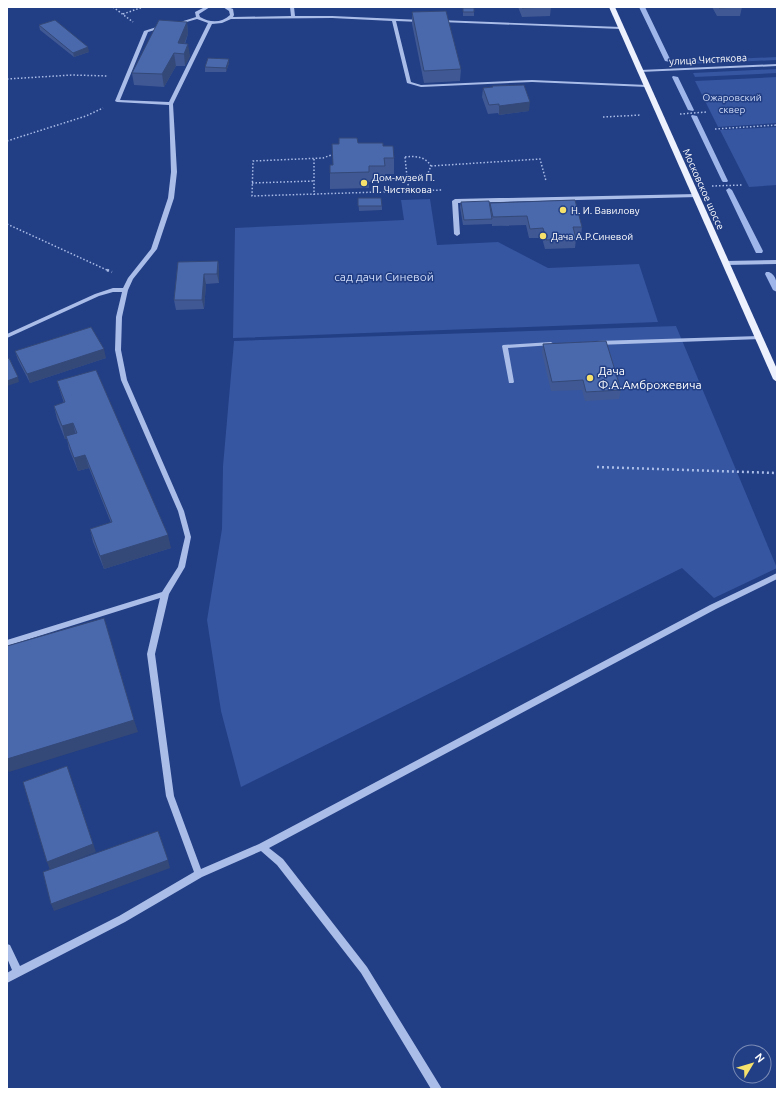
<svg xmlns="http://www.w3.org/2000/svg" width="784" height="1096" font-family="Ubuntu,sans-serif">
<style>
.green{fill:#3656a1}
.lines{fill:none;stroke-linecap:round;stroke-linejoin:round}
.stream{fill:#9eb6ea;fill-rule:evenodd}
.path-far1{stroke:#aabde9;stroke-width:1.5;stroke-dasharray:1.5 2;stroke-linecap:butt}
.path{stroke:#aabde9;stroke-width:2.5;stroke-dasharray:2 3;stroke-linecap:butt}
.minor{fill:#aabde9;fill-rule:evenodd}
.major{fill:#edf1fe;fill-rule:evenodd}
.wall{fill:#405994}
.shaded-wall{fill:#344978}
.building{fill:#4a68ac;stroke:#344978}
.poi-dot{fill:#f5e16c;stroke:#223e84;stroke-width:1.5}
.labels{text-anchor:middle;stroke-width:3;stroke-linejoin:round;paint-order:stroke}
.far-street-label{font-size:10px;fill:#fff;stroke:#223e84}
.far-park-label{font-size:10px;fill:#cedaf7;stroke:#223e84}
.far-poi-label{font-size:10px;fill:#fff;stroke:#223e84;text-anchor:start}
.park-label{font-size:12px;fill:#cedaf7;stroke:#223e84}
.poi-label{font-size:12px;fill:#fff;stroke:#223e84;text-anchor:start}
</style>
<rect width="100%" height="100%" fill="#223e84"/>
<path class="green" d="M777 57V60L688 64 686 61Z
M777 69V73L695 77 693 73Z
M777 77V123L718 127 695 81Z
M777 127V185L749 187 720 130Z
M430 199 437 245 498 242 548 268 639 264 658 322 233 338 235 228 404 220 401 200Z
M676 326 777 568 714 598 682 568 241 787 221 711 207 620 222 529 223 466 234 341Z"/>
<g class="lines">
<path class="stream" d="M639 7H645L671 61 670 62 665 61Z
M673 76 678 77 694 110 693 111 688 110 672 77Z
M692 115 697 116 728 181 727 182H723L722 181 691 116Z
M729 188 732 190 763 251 762 253H756L755 251 726 190Z
M766 272H769C777 275 777 285 777 292L773 290 765 274Z"/>
<path class="path-far1" d="M113 7 133 22
M123 14 143 7
M7 79 72 75 108 76
M680 114 707 112
M603 117 641 115
M715 129 777 125
M7 141 86 116 103 108
M334 154 323 158 253 161 252 196 443 190
M405 157C415 156 425 156 431 166L428 173 415 177H407Z
M314 159V195
M431 166 540 159 546 181
M407 177 409 191
M252 183 314 181
M712 186 743 185
M7 224 109 271"/>
<path class="path" d="M107 270 112 272
M597 467 777 473"/>
<path class="minor" d="M205 7H210L199 14 200 17C210 23 222 23 230 15L229 11 223 7H228L233 9 234 15 233 17 291 16 290 7H294L295 16H332L422 20V21L420 22 396 21 411 82 421 85 532 80 647 85 649 86 647 87 532 82 421 87 407 83 392 21 332 18 231 19 222 23 212 24 173 104 177 172 174 198 157 249 133 279 128 290 122 317 121 350 127 380 184 511 191 537 185 567 169 594 155 654 174 796 201 869 259 844 710 605 777 573V579L716 609 269 848 283 859 367 967 442 1089H431L361 973 277 865 261 851 202 877 125 922 7 983V973L12 970 7 958V944L10 945 20 966 119 916 194 872 166 796 147 654 160 598 7 646V640L162 592 178 567 185 537 178 511 121 380 115 350 116 317 122 292H113L99 296 7 338V334L95 294 113 288H123L128 278 151 249 168 198 171 172 169 105 117 102 115 101 144 31 163 25H165V27L148 32 120 100 169 102 208 23 197 19 176 25 174 24 196 17 195 12Z
M439 20 621 27 623 28 621 29 441 22 439 21Z
M777 64V66L640 72 638 71 640 70Z
M696 194 699 196 698 197 458 203 460 234 457 236 454 234 452 201 455 199Z
M777 260V264L726 265 723 263 726 261Z
M759 336 761 337V339L597 345 594 343 597 341Z
M551 342 554 344 553 345 508 348 514 382 513 383H509L502 346 503 345Z"/>
<path class="major" d="M609 7H615L777 369V382L773 379Z"/>
</g>
<path class="wall" d="M518 7H551L550 16 522 17Z
M712 7H742L740 16H717Z
M463 8 474 12V16H463Z
M412 12 461 69 460 81 424 83 412 24Z
M187 22 188 34 185 44 190 56 185 66H176L164 87 134 85 132 73Z
M39 25 89 52 74 57 40 30Z
M229 63 226 72H205V67Z
M492 86 529 111 499 115 498 113 488 114 482 97 483 88 492 87Z
M358 143 383 146 394 158V174H385V182H369V188L330 189V165H333Z
M358 198 382 206V210L359 211Z
M461 202 490 207V203L582 227 581 236H575L576 239 575 248 545 249 542 238H529L526 225 492 226V224L463 225 460 207Z
M218 261 219 270V283L206 284 204 309 176 310 174 300Z
M543 344 621 390 619 399 585 401 582 390 551 391 542 353Z
M15 351 106 358 30 383 18 360Z
M57 381 171 548 104 569 93 542 90 529 111 523 89 468 78 471 69 449 67 439H65L57 419 54 406 64 403 61 394Z"/>
<path class="shaded-wall" d="M187 22 188 34 180 54 178 43Z
M188 44 190 56 185 66 184 54Z
M88 47 89 52 74 57 73 53Z
M174 53 176 66 164 87 162 74Z
M229 59V63L226 72V68Z
M530 102 529 111 499 115V106Z
M218 261 219 270V283L217 274Z
M204 274 206 284 204 309 202 300Z
M104 349 106 358 30 383 27 374Z
M18 377 19 382 7 386V381Z
M73 423 76 436 65 439 62 426Z
M85 455 89 468 78 471 74 458Z
M168 535 171 548 104 569 100 556Z
M134 720 138 732 9 772 7 768V759Z
M67 766 96 852 50 870 47 862Z
M168 860 170 868 54 911 51 904Z"/>
<path class="building" d="M522 7H551L522 8Z
M718 7H742L719 8Z
M463 8H474V12H463Z
M446 11 461 69 424 71 412 12Z
M55 20 88 47 73 53 39 25Z
M159 20 187 22 178 43 188 44 184 54 174 53 162 74 132 73Z
M208 58 229 59 226 68 205 67Z
M524 85 530 102 499 106V104L489 105 483 88 493 87 492 86Z
M339 138H357L358 143H383V146H393L394 158H384L385 166H369V172L330 173V165H333L332 144H339Z
M358 198H381L382 206H358Z
M575 200 582 227H573L576 239 546 240 543 228 530 229 527 216 493 217 490 203Z
M489 201 492 219 464 220 461 202Z
M218 261 217 274H204L202 300H174L178 262Z
M91 327 104 349 27 374 15 351Z
M606 341 621 390 586 392 583 380 552 382 543 344Z
M9 358 18 377 7 381V359Z
M96 370 168 535 100 556 90 529 112 522 85 455 74 458 66 436 77 433 73 423 62 426 54 406 65 402 57 381Z
M104 618 134 720 7 759V646Z
M67 766 93 844 47 862 23 782Z
M158 831 168 860 51 904 43 872Z"/>
<g class="poi-dot">
<circle cx="364" cy="183" r="4"/>
<circle cx="563" cy="210" r="4"/>
<circle cx="543" cy="236" r="4"/>
<circle cx="590" cy="378" r="4"/>
</g>
<g class="labels">
<g class="far-street-label">
<text transform="translate(708 59) rotate(-3)" y="4">улица Чистякова</text>
<text transform="translate(704 189) rotate(66)" y="4">Московское шоссе</text>
</g>
<g class="far-park-label">
<text x="732" y="101">Ожаровский<tspan x="732" dy="12">сквер</tspan></text>
</g>
<g class="far-poi-label">
<text x="372" y="181">Дом-музей П.<tspan x="372" dy="12">П. Чистякова</tspan></text>
<text x="571" y="214">Н. И. Вавилову</text>
<text x="551" y="240">Дача А.Р.Синевой</text>
</g>
<g class="park-label">
<text x="384" y="281">сад дачи Синевой</text>
</g>
<g class="poi-label">
<text x="598" y="375">Дача<tspan x="598" dy="14">Ф.А.Амброжевича</tspan></text>
</g>
</g>
<rect width="784" height="1096" fill="none" stroke="#ffffff" stroke-width="16"/>
<g transform="translate(752 1064) rotate(52)"><circle r="19" fill="#223e84" stroke="#7a8bb5"/>
<path d="M0-3L7 15L0 10L-7 15Z" fill="#f5e16c"/>
<text y="-6" font-size="11" font-weight="bold" text-anchor="middle" fill="#ffffff">N</text>
</g>
</svg>
